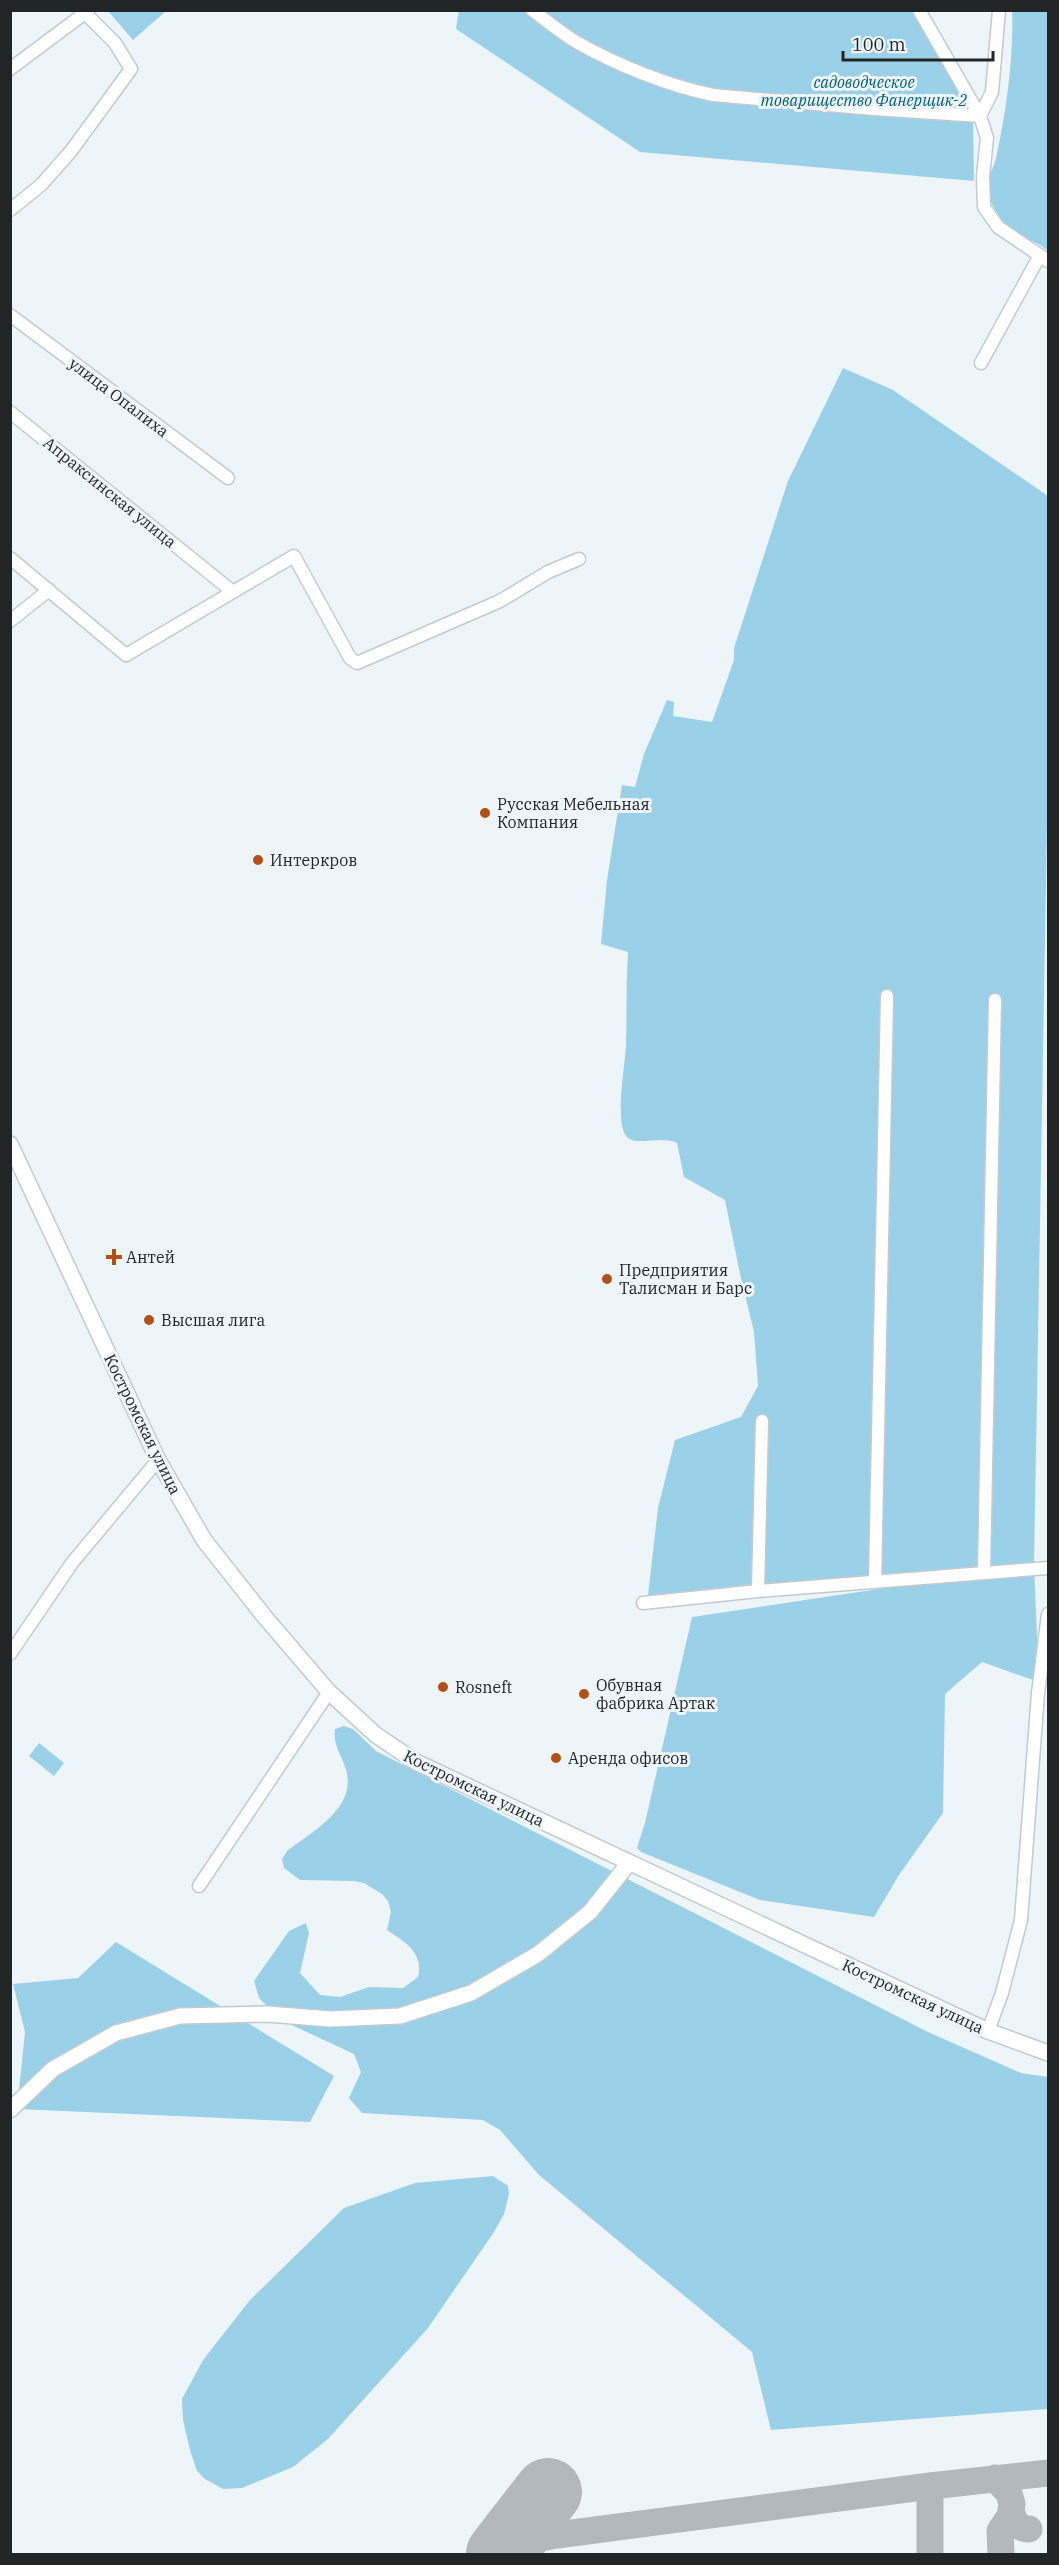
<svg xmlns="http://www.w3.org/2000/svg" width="1059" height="2565" font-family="'IBM Plex Serif',serif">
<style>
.green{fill:#9bd1e8}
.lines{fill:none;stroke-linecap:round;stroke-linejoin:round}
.taxiway{stroke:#b2b8bc;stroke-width:27}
.runway{stroke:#b2b8bc;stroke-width:68}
.minor-casing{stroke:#c3cacd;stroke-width:15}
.major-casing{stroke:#c3cacd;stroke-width:18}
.minor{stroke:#fff;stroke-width:12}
.major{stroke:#fff;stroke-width:15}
.poi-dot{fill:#b35015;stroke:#eef5f9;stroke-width:2}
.labels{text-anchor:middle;stroke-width:6;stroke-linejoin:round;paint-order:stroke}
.park-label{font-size:16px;font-style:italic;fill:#005f7b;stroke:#eef5f9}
.street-label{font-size:16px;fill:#222526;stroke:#eef5f9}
.poi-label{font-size:16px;fill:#222526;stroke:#eef5f9;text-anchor:start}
</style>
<rect width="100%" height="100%" fill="#eef5f9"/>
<path class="green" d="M459 10 916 11 919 21 973 117 974 181 640 152 456 29Z
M108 11H166L133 40Z
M1012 11H1048V251C1037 240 1020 239 1009 228 1002 221 992 206 989 197 983 182 993 171 996 158 1006 113 1014 56 1012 11Z
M843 368 893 390 1048 496V770L1034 1565 1039 1682 982 1662 945 1694 943 1813 899 1875 874 1917 760 1900 641 1852 637 1848 645 1823 692 1617 1018 1568 647 1604 658 1508 675 1440 741 1417 758 1386 754 1332 740 1274 725 1200 684 1177 677 1143C662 1135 639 1146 628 1138 613 1126 626 1062 626 1043 627 1013 626 982 628 952L601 944 607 880 622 785 635 787 644 754 667 700 674 702 673 716 712 722 734 660V648L788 481Z
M344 1726 353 1729 376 1751 928 2032 1021 2073 1048 2077V2409L771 2430 752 2352 539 2175 500 2130 483 2120 362 2113 349 2098 361 2072 354 2054 281 2020 259 1998 254 1981 289 1931 306 1923 309 1933 300 1973 320 1995 340 1997 369 1987 403 1988 418 1977C424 1953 405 1942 387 1930L391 1912 388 1901 382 1894 364 1883 354 1881 300 1880 284 1868 282 1859 287 1851C311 1832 354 1810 347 1774 344 1758 332 1745 335 1729Z
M39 1743 64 1763 54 1776 29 1756Z
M116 1942 334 2076 310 2122 17 2109 25 2032 13 1984 78 1978Z
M493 2176 508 2186 509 2194 504 2214 494 2232 428 2328 328 2439 293 2467 242 2488 223 2489 205 2479 197 2471 190 2450 183 2420 182 2399 203 2360 250 2300 344 2208 415 2183Z"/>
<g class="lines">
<path class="taxiway" d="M995 2478 1009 2493 1012 2504 1010 2516 1000 2531 1001 2554
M1011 2511C1014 2521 1018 2529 1029 2529
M508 2544 557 2535 930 2486 1048 2473
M930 2554V2486"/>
<path class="runway" d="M500 2554 548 2492"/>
<defs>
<path id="minor" d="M532 10C547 21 562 34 578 43 617 65 669 86 713 95L874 109 980 116 992 92 999 10
M919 10 980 116 987 138 983 176 984 207 998 227 1048 261
M10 69 85 13
M10 210 41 185 71 151 131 69 115 43 82 10
M10 315 228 478
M981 363 1040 255
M10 412 233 592
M10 558 126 655 294 556 350 658 357 663 500 601 548 572 579 559
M10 621 49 590
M984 1572 995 1000
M875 1581 887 996
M758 1591 762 1421
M643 1603 758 1591 1048 1568
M10 1654 72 1563 158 1460
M199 1886 329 1692
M988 2031 1002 1993 1021 1920 1038 1693 1048 1614"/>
<path id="major" d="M10 1144 158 1460 204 1540 264 1616 329 1692 376 1735 416 1762 988 2031 1048 2053
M10 2110 53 2069 116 2033 180 2016 268 2014 330 2019 400 2016 471 1993 538 1954 590 1912 629 1863"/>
</defs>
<use href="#minor" class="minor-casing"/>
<use href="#major" class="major-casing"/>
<use href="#minor" class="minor"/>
<use href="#major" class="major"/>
</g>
<g class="poi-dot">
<circle cx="485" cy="813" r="6"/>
<circle cx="258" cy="860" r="6"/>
<path d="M111 1248h6v6h6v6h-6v6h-6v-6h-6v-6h6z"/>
<circle cx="607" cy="1279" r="6"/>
<circle cx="149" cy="1320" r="6"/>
<circle cx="443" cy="1687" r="6"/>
<circle cx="584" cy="1694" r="6"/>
<circle cx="556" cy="1758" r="6"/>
</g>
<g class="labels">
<g class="park-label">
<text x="864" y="88">садоводческое<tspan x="864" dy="18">товарищество Фанерщик-2</tspan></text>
</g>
<g class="street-label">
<text transform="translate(119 397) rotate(37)" y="6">улица Опалиха</text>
<text transform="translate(110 492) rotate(39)" y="6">Апраксинская улица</text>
<text transform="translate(143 1424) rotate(64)" y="6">Костромская улица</text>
<text transform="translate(474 1788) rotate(26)" y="6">Костромская улица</text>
<text transform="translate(913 1996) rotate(25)" y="6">Костромская улица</text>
</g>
<g class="poi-label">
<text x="497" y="810">Русская Мебельная<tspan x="497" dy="18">Компания</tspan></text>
<text x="270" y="866">Интеркров</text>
<text x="126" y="1263">Антей</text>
<text x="619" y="1276">Предприятия<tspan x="619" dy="18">Талисман и Барс</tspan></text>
<text x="161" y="1326">Высшая лига</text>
<text x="596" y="1691">Обувная<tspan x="596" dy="18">фабрика Артак</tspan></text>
<text x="455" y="1693">Rosneft</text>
<text x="568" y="1764">Аренда офисов</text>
</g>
</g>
<rect width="1059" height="2565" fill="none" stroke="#222526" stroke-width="24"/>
<path d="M843 51v9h150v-9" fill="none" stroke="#222526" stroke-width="3"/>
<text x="852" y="51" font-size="18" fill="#222526" stroke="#eef5f9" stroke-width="4.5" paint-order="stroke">100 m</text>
</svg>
